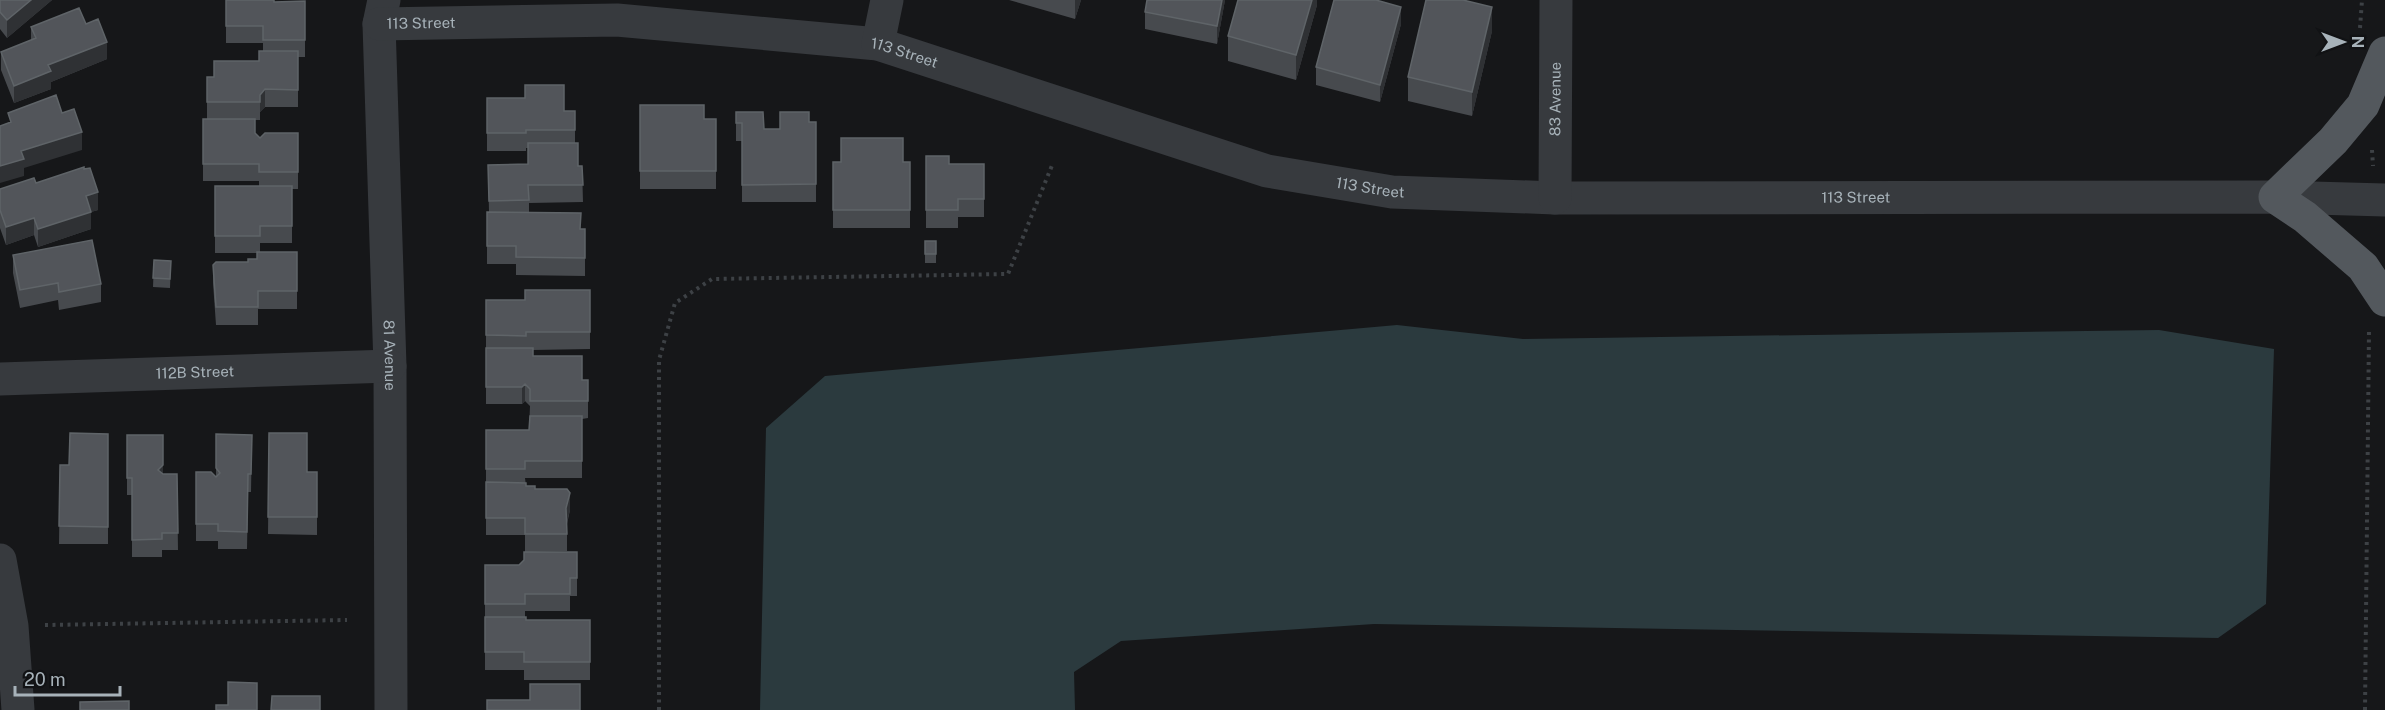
<svg xmlns="http://www.w3.org/2000/svg" width="2385" height="710" font-family="'Public Sans',sans-serif">
<style>
.water{fill:#2b3a3e}
.lines{fill:none;stroke-linecap:round;stroke-linejoin:round}
.path{stroke:#3d4145;stroke-width:4;stroke-dasharray:3 4.5;stroke-linecap:butt}
.minor{stroke:#373a3e;stroke-width:33}
.major{stroke:#53585d;stroke-width:33}
.wall{fill:#474a4e}
.shaded-wall{fill:#2f3134}
.building{fill:#52555a;stroke:#5f6468;stroke-width:1.5}
.labels{text-anchor:middle;stroke-width:6;stroke-linejoin:round;paint-order:stroke}
.street-label{font-size:15px;fill:#a7b2b9;stroke:#111214}
</style>
<rect width="100%" height="100%" fill="#161719"/>
<path class="water" d="M1397 325 1523 339 2159 330 2274 349 2266 604 2218 638 1374 624 1121 641 1074 672 1075 710H760L766 428 825 376Z"/>
<g class="lines">
<path class="path" d="M2360 28 2362 0
M2372 150 2373 166
M45 625 347 620
M659 710V360L675 303 712 279 1008 274 1053 163
M2365 710 2369 330"/>
<g class="minor">
<path id="s1" d="M384 0 379 24 390 366 391 710"/>
<path id="s2" d="M379 24 617 20 878 44 1267 171 1392 192 1555 198 2275 197 2385 200"/>
<path d="M878 44 887 0"/>
<path id="s3" d="M1555 198 1556 0"/>
<path id="s4" d="M0 379 390 366"/>
<path d="M0 560 12 626 18 710"/>
</g>
<path class="major" d="M2385 53 2363 105 2333 141 2275 197 2305 217 2363 267 2385 300"/>
</g>
<path class="wall" d="M0 0H52L7 38 0 29Z
M226 0 274 2 305 1V57H298V107H265L260 112V120H255V133L260 138 298 133V189H292V243H260V252H297V309H258V325H216L213 283V265L248 262 257 259V253H215V186H259V181H203V119H207V77H214L259 61 263 51V43H226Z
M1009 0H1081L1075 19Z
M1225 0 1217 44 1145 29V12Z
M1317 0V5L1296 80 1228 61V36Z
M86 24 107 59 51 82V89L14 103 1 70V52L31 40V27Z
M1401 24 1380 102 1316 85V67Z
M1492 31 1472 116 1408 101V77Z
M487 98 564 111H575V143L578 166H582L583 202 529 203V212L581 229H585V276L516 275V264H487V212H489L488 165 528 164V148H526V151H487Z
M640 105 704 119H716V189H640Z
M736 112 764 129H780V112L809 122H816V202H742V141H736Z
M926 156 949 164H984V217H958V228H926Z
M833 162H910V228H833Z
M36 183 98 210 91 212V229L38 247 34 235 6 245 0 228V189Z
M925 241H936V263H925Z
M13 255 101 284V302L59 310 58 300 20 308 13 273Z
M154 260 171 261 170 288 153 287Z
M590 290V349L533 350V356L582 380H588V418L582 419V478H525L526 486 535 489 570 510 567 524V551L525 552V535H486V430H529L530 406 525 401 522 404H486V300H525Z
M269 433 307 472H317V535L268 534Z
M108 434V544H59L60 465H69Z
M216 434 252 435 251 492H248L247 549H218V541H196V472L216 477Z
M127 435 163 474H177L178 550H162V557H132V495H127Z
M577 552V596H570V611H525V617L526 620H590V680H524V670H485V565H519Z"/>
<path class="shaded-wall" d="M31 0H52L7 38V20Z
M1075 0H1081L1075 19Z
M1222 0H1225L1217 44V26Z
M1312 0H1317V5L1296 80V55Z
M1401 7V24L1380 102V85Z
M1492 7V31L1472 116V92Z
M107 42V59L51 82V89L14 103V86L48 65Z
M265 89V107L260 112V95Z
M82 132V150L24 168V176L0 183V166L21 151Z
M98 192V210L91 212V229L38 247V229L86 196Z
M34 218V235L6 245V227Z
M525 384V401L522 404V387Z
M163 465V482L158 470Z
M570 493V510L566 525V508Z"/>
<path class="building" d="M0 0H31L7 20 0 12Z
M226 0H274V2L305 1V40H263V26H226Z
M1147 0H1222L1217 26 1145 12Z
M1238 0H1312L1296 55 1228 36Z
M1334 0H1376L1401 7 1380 85 1316 67Z
M1426 0H1463L1492 7 1472 92 1408 77Z
M79 8 86 24 98 19 107 42 48 65 51 71 14 86 1 52 36 38 31 27Z
M259 51H298V90L265 89 260 95V102H207V77H214V61H259Z
M525 85H564V111H575V130H526V133H487V98H525Z
M56 95 62 113 74 109 82 132 21 151 24 159 0 166V126L11 122 8 113Z
M640 105H704V119H716V171H640Z
M736 112H763L764 129H780V112H809V122H816V184L742 185V123H736Z
M203 119H255V133L260 138 265 133H298V172H259V164H203Z
M841 138H903V162H910V210H833V162H841Z
M528 143H578V166H582L583 185H528L529 200 489 201 488 165 528 164Z
M926 156H949V164H984V199H958V210H926Z
M84 167V169L90 168 98 192 86 196 91 212 38 229 34 218 6 227 0 210V189L34 178 36 183Z
M215 186H292V226H260V236H215Z
M487 212 581 213 580 229H585V258L516 257V246H487Z
M92 240 101 284 59 292 58 283 20 290 13 255Z
M925 241H936V254H925Z
M257 252H297V291H258V307H216L213 265 216 262H248V259H257Z
M154 260 171 261 170 279 153 278Z
M525 290H590V332H526V336L486 335V300H525Z
M486 348H533V356H582V380H588V401H530V389L525 384 522 387H486Z
M530 416H582V461H525V469H486V430H529Z
M70 433 108 434V527L59 526 60 465H69Z
M269 433H307V472H317V517H268Z
M216 434 252 435 251 474H248L247 532 218 531V524H196V472H211L216 477 220 473 216 468Z
M127 435H163V465L158 470 163 474H177L178 533H162V539L132 540V478H127Z
M486 482 526 483V486H535V489H567L570 493 566 508 567 534H525V518H486Z
M524 552H577V578H570V594H525V604H485V565H519L524 560Z
M485 617H526V620H590V662H524V652H485Z
M228 682 257 683V710H216V705H228Z
M530 684H580V710H487V700H530Z
M272 696H320V710H271Z
M129 701V710H80V702Z"/>
<g class="labels">
<g class="street-label">
<text dy="5" stroke="none"><textPath href="#s2" startOffset="42">113 Street</textPath></text>
<text dy="5" stroke="none"><textPath href="#s2" startOffset="528">113 Street</textPath></text>
<text dy="5" stroke="none"><textPath href="#s3" startOffset="99">83 Avenue</textPath></text>
<text dy="5" stroke="none"><textPath href="#s2" startOffset="1014">113 Street</textPath></text>
<text dy="5" stroke="none"><textPath href="#s2" startOffset="1500">113 Street</textPath></text>
<text dy="5" stroke="none"><textPath href="#s1" startOffset="356">81 Avenue</textPath></text>
<text dy="5" stroke="none"><textPath href="#s4" startOffset="195">112B Street</textPath></text>
</g>
</g>
<g transform="translate(2343 42) rotate(90)" stroke="#111214" stroke-width="4.5" paint-order="stroke">
<path d="M0-4.5L10 22L0 15L-10 22Z" fill="#a7b2b9"/>
<text y="-9" font-size="16" font-weight="bold" text-anchor="middle" fill="#a7b2b9">N</text>
</g>
<path d="M15 686v9h105v-9" fill="none" stroke="#a7b2b9" stroke-width="3"/>
<text x="24" y="686" font-size="18" fill="#a7b2b9" stroke="#111214" stroke-width="4.5" paint-order="stroke">20 m</text>
</svg>
